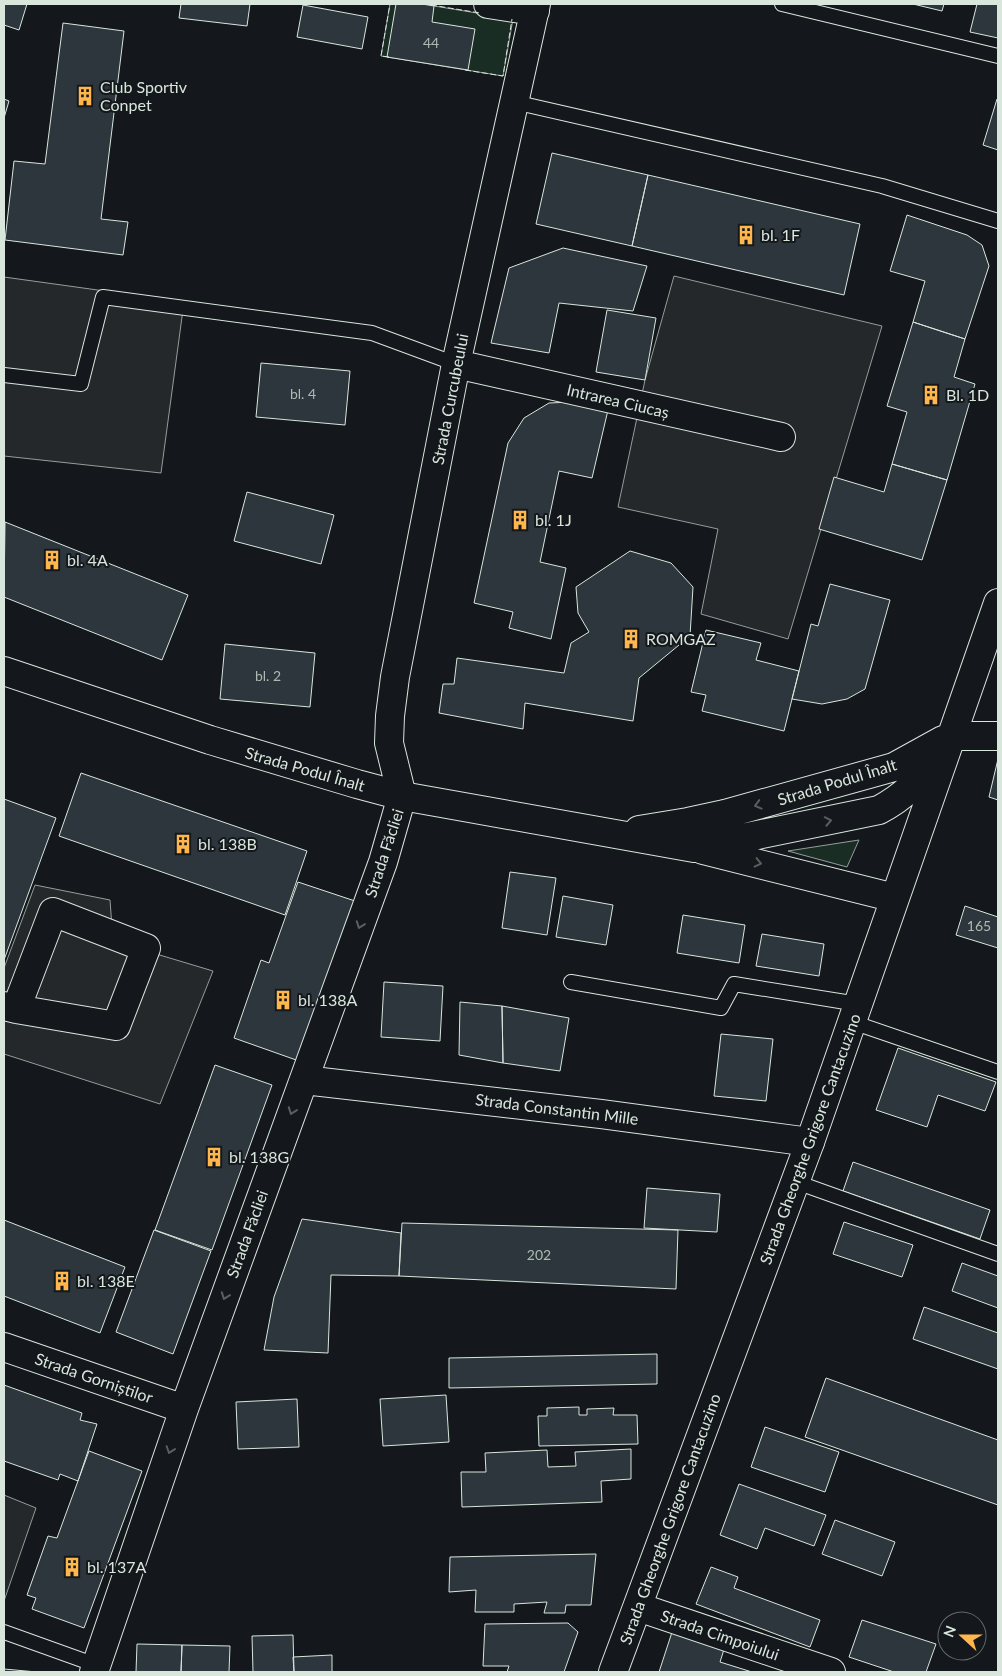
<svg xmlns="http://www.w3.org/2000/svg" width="1002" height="1676" font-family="Lato,sans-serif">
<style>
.green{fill:#1a2d24;stroke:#939e99}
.parking{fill:#24282b;stroke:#939e99}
.building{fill:#2c363c;stroke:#d8e6dc}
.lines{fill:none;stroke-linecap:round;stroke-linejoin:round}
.service-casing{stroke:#d8e6dc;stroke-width:16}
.minor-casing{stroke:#d8e6dc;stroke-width:30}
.tertiary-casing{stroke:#d8e6dc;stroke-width:30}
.secondary-casing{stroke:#d8e6dc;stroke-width:30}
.service{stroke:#14181c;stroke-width:14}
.minor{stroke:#14181c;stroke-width:28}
.tertiary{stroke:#14181c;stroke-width:28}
.secondary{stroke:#14181c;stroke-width:28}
.fence{stroke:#d8e6dc;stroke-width:1;stroke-dasharray:6 2.5;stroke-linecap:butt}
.oneway{stroke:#59605f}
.labels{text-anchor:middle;stroke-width:4;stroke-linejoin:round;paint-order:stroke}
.number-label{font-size:14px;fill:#adbab4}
.poi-label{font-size:16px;fill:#d8e6dc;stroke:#14181c;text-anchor:start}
.street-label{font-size:16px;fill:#d8e6dc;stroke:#14181c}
</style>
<rect width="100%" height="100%" fill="#14181c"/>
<path class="green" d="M390 4H422L513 19 503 76 381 56Z
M859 840 847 867 788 851Z"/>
<path class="parking" d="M674 276 882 326 788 639 701 614 718 529 618 507 645 380Z
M4 277 184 302 161 473 4 456Z
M35 885 110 900 113 941 213 971 160 1104 4 1054V968Z
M4 1495 36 1508 4 1601Z"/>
<path class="building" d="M4 4H27L19 30 4 25Z
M181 4H250L247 26 179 18Z
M396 4H422L434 6 432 22 475 29 468 70 387 57Z
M913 4H944L942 11Z
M977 4H998V38L970 32Z
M303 5 368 17 362 49 297 37Z
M63 23 124 31 101 219 128 222 123 255 5 240 14 161 45 164Z
M4 99 9 101 4 118Z
M997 99 998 100V150L983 145Z
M552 153 648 175 632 246 536 224Z
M648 175 860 224 844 295 632 246Z
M907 215 967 235 982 245 989 266 965 339 913 322 925 281 890 271Z
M563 248 647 266 633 311 559 303 549 353 491 343 509 268Z
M607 310 656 318 645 380 596 372Z
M913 322 965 339 954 377 975 384 947 480 892 464 907 412 887 406Z
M261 363 350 371 345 425 256 417Z
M572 402 608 410 592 478 559 471 540 562 566 568 551 639 509 628 513 612 474 603 508 443 524 418 549 403Z
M892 464 947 480 922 560 819 529 834 477 884 492Z
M247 492 334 515 321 564 234 541Z
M5 522 188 595 162 660 4 597Z
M630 551 671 563 693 587 690 636 639 678 633 721 525 703 523 729 439 713 443 684H454L457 658 564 673 571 643 589 632 578 613 576 587Z
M830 584 890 600 865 689 847 699 822 704 792 699 811 624 818 626Z
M706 630 761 643 756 660 799 671 784 731 702 711 706 695 691 692Z
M225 644 315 653 310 707 220 699Z
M998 759V800L989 797Z
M81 773 307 851 285 915 59 836Z
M4 799 56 818 4 960Z
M510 872 556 878 547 935 502 928Z
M298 882 355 901 299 1061 234 1038 261 960 269 963Z
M563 896 613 905 606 945 556 937Z
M965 906 998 917V948L956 935Z
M683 915 745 925 739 963 677 953Z
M762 934 824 944 819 976 756 966Z
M384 982 443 986 440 1041 381 1037Z
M460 1002 502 1006 503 1063 459 1055Z
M502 1006 569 1018 560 1071 503 1063Z
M721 1034 773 1039 766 1101 714 1096Z
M898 1048 996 1082 985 1111 938 1095 927 1127 876 1110Z
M215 1065 272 1085 212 1250 155 1230Z
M853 1162 990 1210 980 1239 843 1191Z
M647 1188 720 1194 717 1232 644 1228Z
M302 1219 401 1233 399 1276 331 1275 328 1353 264 1350 274 1297Z
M4 1220 125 1267 100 1333 4 1296Z
M844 1222 913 1245 902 1277 833 1254Z
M402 1223 678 1230 676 1289 399 1276Z
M154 1230 211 1251 173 1354 116 1332Z
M962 1263 998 1276V1308L952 1291Z
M924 1307 998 1333V1369L913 1339Z
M657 1354V1384L449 1388V1358Z
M826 1378 998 1440V1505L805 1437Z
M4 1385 82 1413 80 1420 97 1424 78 1481 60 1474 58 1480 4 1461Z
M446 1395 449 1442 383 1446 380 1399Z
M297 1399 299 1447 238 1449 236 1402Z
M579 1407V1415H587V1409L614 1408 613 1415H637L638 1444 539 1446 538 1416H547V1408Z
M765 1427 839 1452 825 1492 751 1467Z
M631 1449V1479L601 1481 602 1502 462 1507 461 1472H486L485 1453 547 1450 548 1467 576 1466 575 1452Z
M89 1451 142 1471 84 1628 32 1609 36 1598 27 1595 48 1536 57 1538Z
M739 1484 826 1515 814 1546 765 1528 757 1549 720 1535Z
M835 1520 895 1542 882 1576 822 1554Z
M596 1554 591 1605H566L565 1613H544L547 1602 514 1604V1612H475L476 1590 449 1592 450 1557Z
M711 1567 738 1577 734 1588 820 1620 810 1647 696 1604Z
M862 1620 936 1644 926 1672H894L849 1657Z
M568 1623 578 1632 564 1672H507L509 1666H483L485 1624Z
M674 1626 726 1643 720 1662 752 1672H659Z
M293 1635 294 1672H253L252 1636Z
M137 1644 182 1645 181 1672H136Z
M182 1645 230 1646 229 1672H181Z
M332 1655V1672H294L293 1657Z
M4 1669 37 1672H4Z"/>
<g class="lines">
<defs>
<path id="service" d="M782 4 998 56
M514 102 882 186 998 221
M4 375 81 384 103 297 372 333 456 364
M571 982 721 1008 734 984 858 1004
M852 1022 998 1072
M796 1182 998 1254
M4 1632 96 1665"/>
<path id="minor" d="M488 4 535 11
M456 364 781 437
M4 1006 16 1009 116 1026 146 948 53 912 16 1009
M304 1080 601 1114 810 1142
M4 1347 184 1409
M638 1607 831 1672
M94 1672 184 1409 383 862 402 796 389 743 390 716 395 677 456 364 536 4"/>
<path id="tertiary" d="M951 736H998"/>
<path id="secondary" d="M4 671 210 740 357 784 402 796 447 804 694 848 879 810C905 796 918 782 936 757
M639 830 688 822 725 814 894 767 943 740
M703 850 895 898
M613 1672 810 1142 998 603"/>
</defs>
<use href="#service" class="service-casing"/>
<use href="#minor" class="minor-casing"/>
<use href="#tertiary" class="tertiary-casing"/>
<use href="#secondary" class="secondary-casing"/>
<use href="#service" class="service"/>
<use href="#minor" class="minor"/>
<use href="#tertiary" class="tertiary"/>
<use href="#secondary" class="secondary"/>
<path class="fence" d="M431 5 480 13
M389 57 381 56 390 4
M465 70 503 76 512 19"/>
</g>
<defs><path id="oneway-chevron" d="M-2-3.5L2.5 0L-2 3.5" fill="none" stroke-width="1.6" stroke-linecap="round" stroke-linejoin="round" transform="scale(1.25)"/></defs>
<g class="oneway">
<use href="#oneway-chevron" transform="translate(758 805) rotate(165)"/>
<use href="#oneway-chevron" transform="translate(828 821) rotate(-11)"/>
<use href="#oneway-chevron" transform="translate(758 863) rotate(13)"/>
<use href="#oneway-chevron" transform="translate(360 925) rotate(110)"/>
<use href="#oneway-chevron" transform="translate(292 1111) rotate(110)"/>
<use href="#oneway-chevron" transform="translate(225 1296) rotate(110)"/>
<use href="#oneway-chevron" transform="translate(170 1450) rotate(109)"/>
</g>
<defs>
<symbol id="building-bare" viewBox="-9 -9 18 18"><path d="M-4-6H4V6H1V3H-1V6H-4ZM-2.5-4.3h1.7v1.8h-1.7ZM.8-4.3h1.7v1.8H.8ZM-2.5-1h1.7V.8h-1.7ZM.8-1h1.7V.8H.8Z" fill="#ffb74d" stroke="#14181c" stroke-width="2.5" paint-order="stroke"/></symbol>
</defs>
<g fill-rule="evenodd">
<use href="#building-bare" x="71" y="82" width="28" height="28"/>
<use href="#building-bare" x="732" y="221" width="28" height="28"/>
<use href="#building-bare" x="917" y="381" width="28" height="28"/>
<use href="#building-bare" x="506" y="506" width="28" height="28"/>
<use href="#building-bare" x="38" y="546" width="28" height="28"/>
<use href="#building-bare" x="617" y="625" width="28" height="28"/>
<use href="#building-bare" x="169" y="830" width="28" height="28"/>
<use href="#building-bare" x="269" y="986" width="28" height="28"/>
<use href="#building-bare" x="200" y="1143" width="28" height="28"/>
<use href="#building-bare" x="48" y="1267" width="28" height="28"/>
<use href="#building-bare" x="58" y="1553" width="28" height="28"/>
</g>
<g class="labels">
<g class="number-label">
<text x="431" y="48">44</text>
<text x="303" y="399">bl. 4</text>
<text x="268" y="681">bl. 2</text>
<text x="979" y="931">165</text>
<text x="539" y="1260">202</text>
</g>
<g class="poi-label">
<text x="100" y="93">Club Sportiv<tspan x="100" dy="18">Conpet</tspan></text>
<text x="761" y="241">bl. 1F</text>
<text x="946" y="401">Bl. 1D</text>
<text x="535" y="526">bl. 1J</text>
<text x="67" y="566">bl. 4A</text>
<text x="646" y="645">ROMGAZ</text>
<text x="198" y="850">bl. 138B</text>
<text x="298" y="1006">bl. 138A</text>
<text x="229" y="1163">bl. 138G</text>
<text x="77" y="1287">bl. 138E</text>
<text x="87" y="1573">bl. 137A</text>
</g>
<g class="street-label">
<text transform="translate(450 399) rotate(-79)" y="6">Strada Curcubeului</text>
<text transform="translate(618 401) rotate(13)" y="6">Intrarea Ciucaș</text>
<text transform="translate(305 769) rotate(16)" y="6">Strada Podul Înalt</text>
<text transform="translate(837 782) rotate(-17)" y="6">Strada Podul Înalt</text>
<text transform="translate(384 853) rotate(-72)" y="6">Strada Făcliei</text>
<text transform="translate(557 1109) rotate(7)" y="6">Strada Constantin Mille</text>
<text transform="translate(810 1139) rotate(-70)" y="6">Strada Gheorghe Grigore Cantacuzino</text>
<text transform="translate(247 1234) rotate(-70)" y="6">Strada Făcliei</text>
<text transform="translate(94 1378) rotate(19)" y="6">Strada Gorniștilor</text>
<text transform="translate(670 1519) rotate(-70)" y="6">Strada Gheorghe Grigore Cantacuzino</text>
<text transform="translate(720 1635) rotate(19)" y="6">Strada Cimpoiului</text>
</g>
</g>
<rect width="1002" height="1676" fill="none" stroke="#d8e6dc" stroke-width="10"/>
<g transform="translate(962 1636) rotate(291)"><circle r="24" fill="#14181c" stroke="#626a69"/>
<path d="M0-4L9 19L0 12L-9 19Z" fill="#ffb74d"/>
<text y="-8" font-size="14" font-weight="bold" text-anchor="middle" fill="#d8e6dc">N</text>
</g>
</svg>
